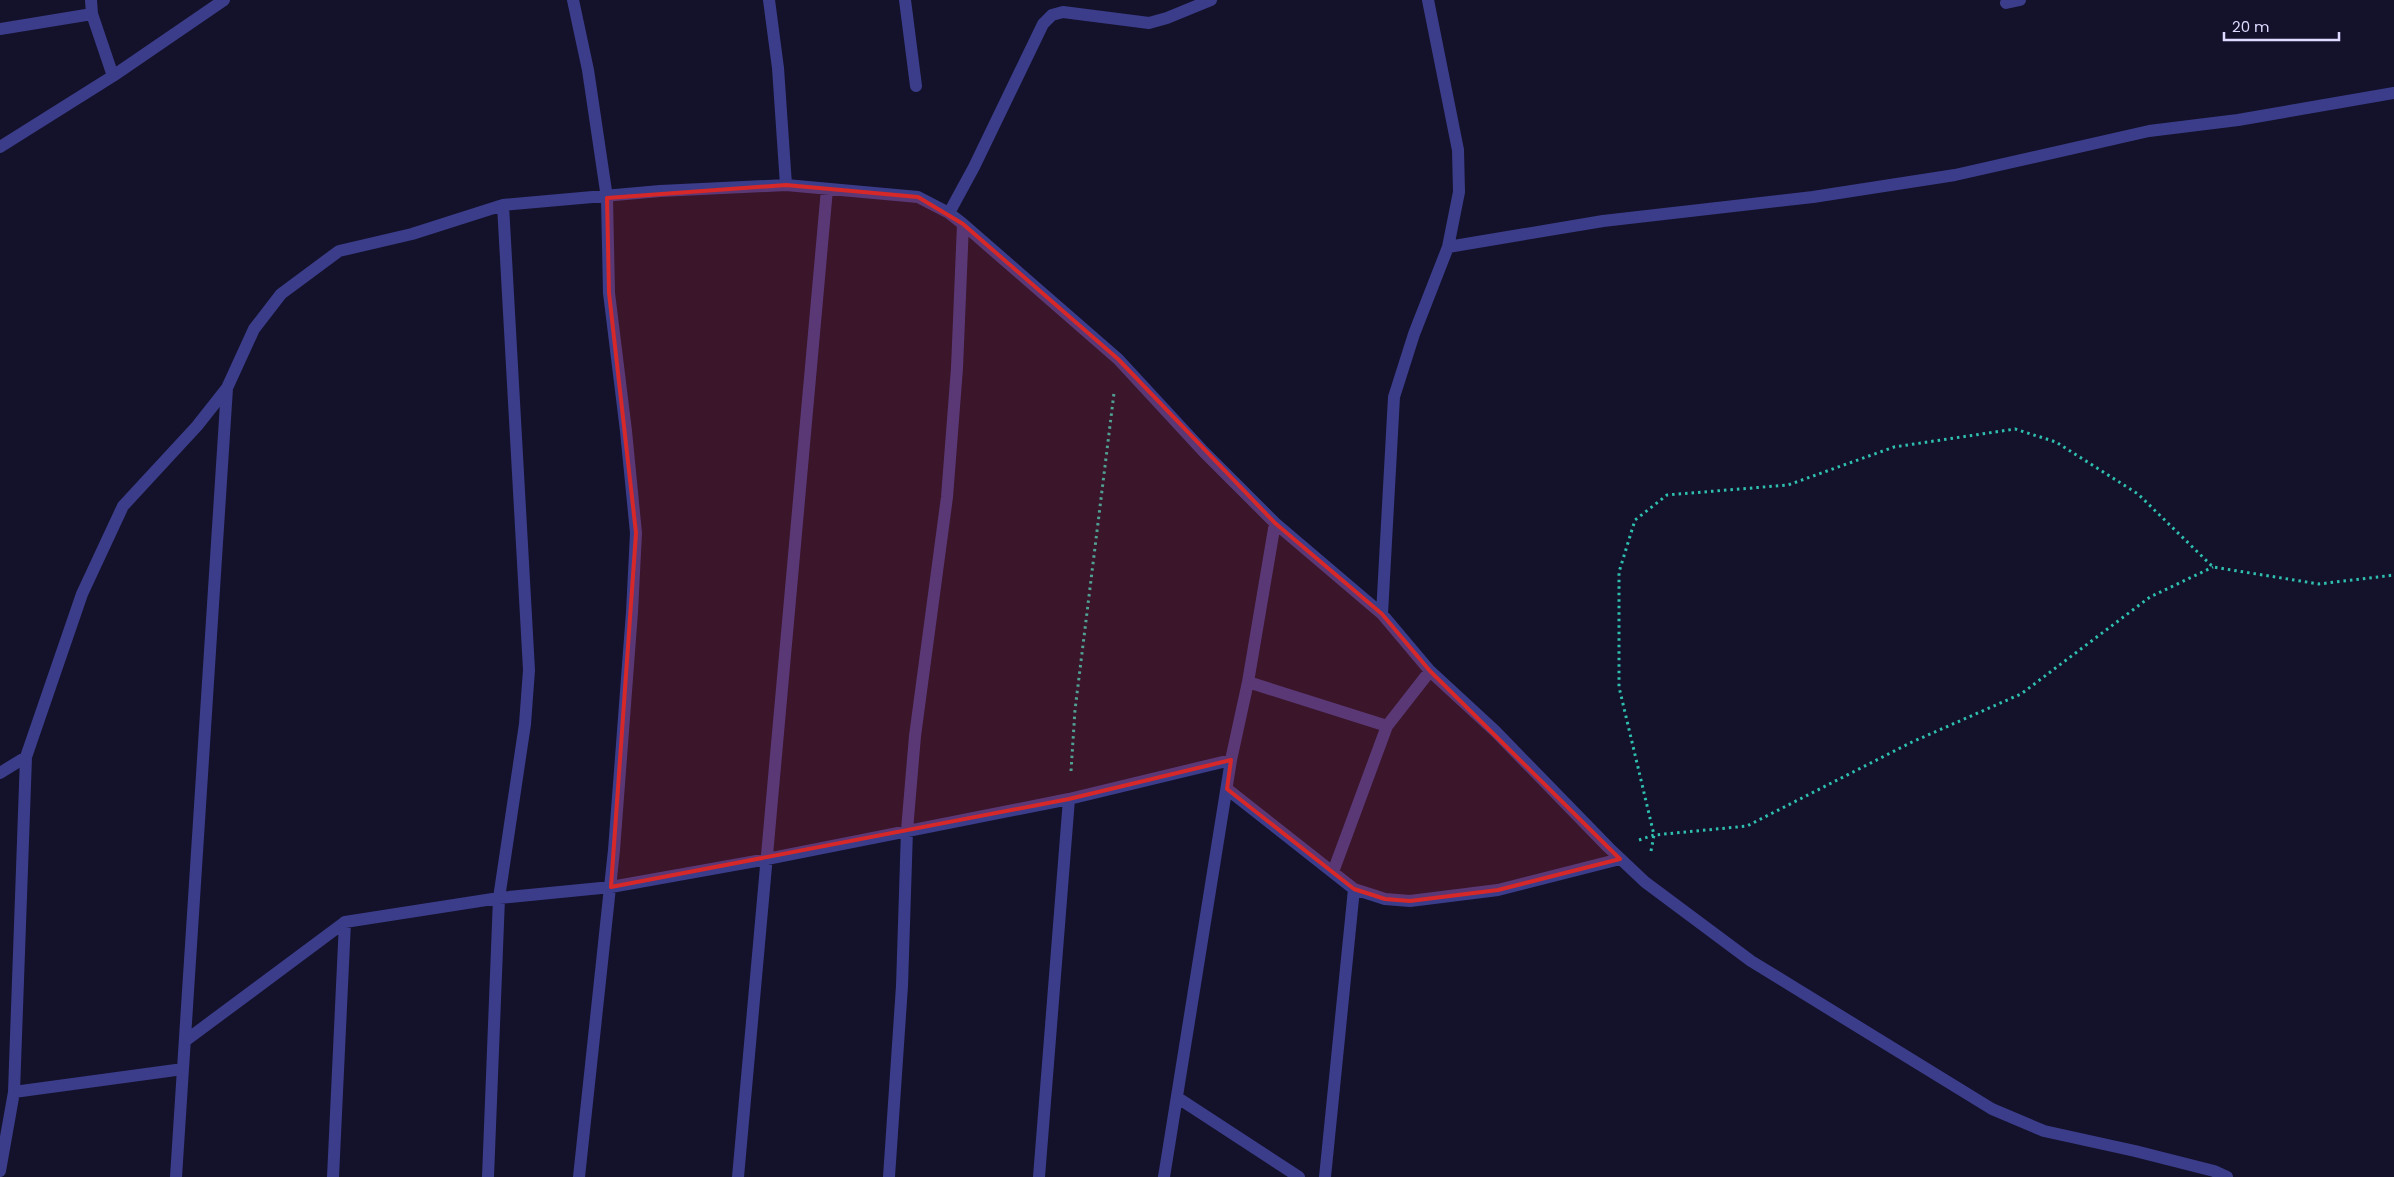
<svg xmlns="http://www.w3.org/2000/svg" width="2394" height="1177" font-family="Poppins,sans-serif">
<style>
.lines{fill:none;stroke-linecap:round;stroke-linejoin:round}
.path{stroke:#2fbfae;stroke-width:3;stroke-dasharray:2.5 4;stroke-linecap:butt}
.minor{stroke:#3b3d8a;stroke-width:12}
.marked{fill:#d62828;fill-opacity:0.2;stroke:#d62828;stroke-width:4;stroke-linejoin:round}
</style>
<rect width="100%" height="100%" fill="#14112b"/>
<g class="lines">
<path class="path" d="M1071 771 1075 710 1114 393
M1639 840 1654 835 1747 826 1912 742 2021 694 2150 597 2213 567
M1651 851 1654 835 1619 687V572L1635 520 1667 495 1788 485 1894 447 2015 429 2056 442 2138 494 2213 567 2319 584 2394 575"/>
<path class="minor" d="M91 0 92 14 113 76
M573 0 588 70 607 198 609 293 626 431 636 533 632 612 614 850 579 1177
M769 0 778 68 786 185
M905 0 916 86
M2006 3 2020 0
M0 29 92 14
M0 147 113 76 224 0
M949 213 974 167 1043 24 1052 15 1063 12 1149 23 1167 18 1211 0
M1448 247 1603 221 1813 197 1955 175 2149 131 2238 120 2394 93
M1382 614 1394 397 1414 334 1448 247 1459 192 1458 150 1428 0
M1248 682 1387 726 1430 671
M0 773 26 757 82 594 123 506 197 426 227 388 254 329 281 294 339 251 412 234 503 205 660 191 786 185 918 197 949 213 963 224 1118 359 1204 452 1275 523 1382 614 1430 671 1495 731 1609 848 1645 882 1751 961 1992 1109 2044 1131 2135 1151 2214 1171 2227 1177
M1227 789 1354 889 1385 899 1410 901 1498 890 1620 859
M1333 872 1387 726
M185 1041 345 922
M14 1092 183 1069
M1178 1098 1299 1177
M0 1171 14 1092 26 757
M176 1177 227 388
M333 1177 345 922 499 898 611 887 767 859 1069 799 1231 760
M488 1177 499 898 525 724 529 670 503 205
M738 1177 827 189
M889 1177 902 986 907 830 915 736 947 497 957 368 963 224
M1039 1177 1069 799
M1164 1177 1231 760 1248 682 1275 523
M1325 1177 1354 889"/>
</g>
<path class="marked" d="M786 185 918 197 963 224 1118 359 1275 523 1382 614 1430 671 1620 859 1498 890 1410 901 1385 899 1354 889 1227 789 1231 760 1069 799 611 887 636 533 609 293 607 198Z"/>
<path d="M2224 32v8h115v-8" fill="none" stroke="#dddbff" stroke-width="2.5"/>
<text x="2232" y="32" font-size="15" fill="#dddbff" stroke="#14112b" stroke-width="4" paint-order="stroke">20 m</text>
</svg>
